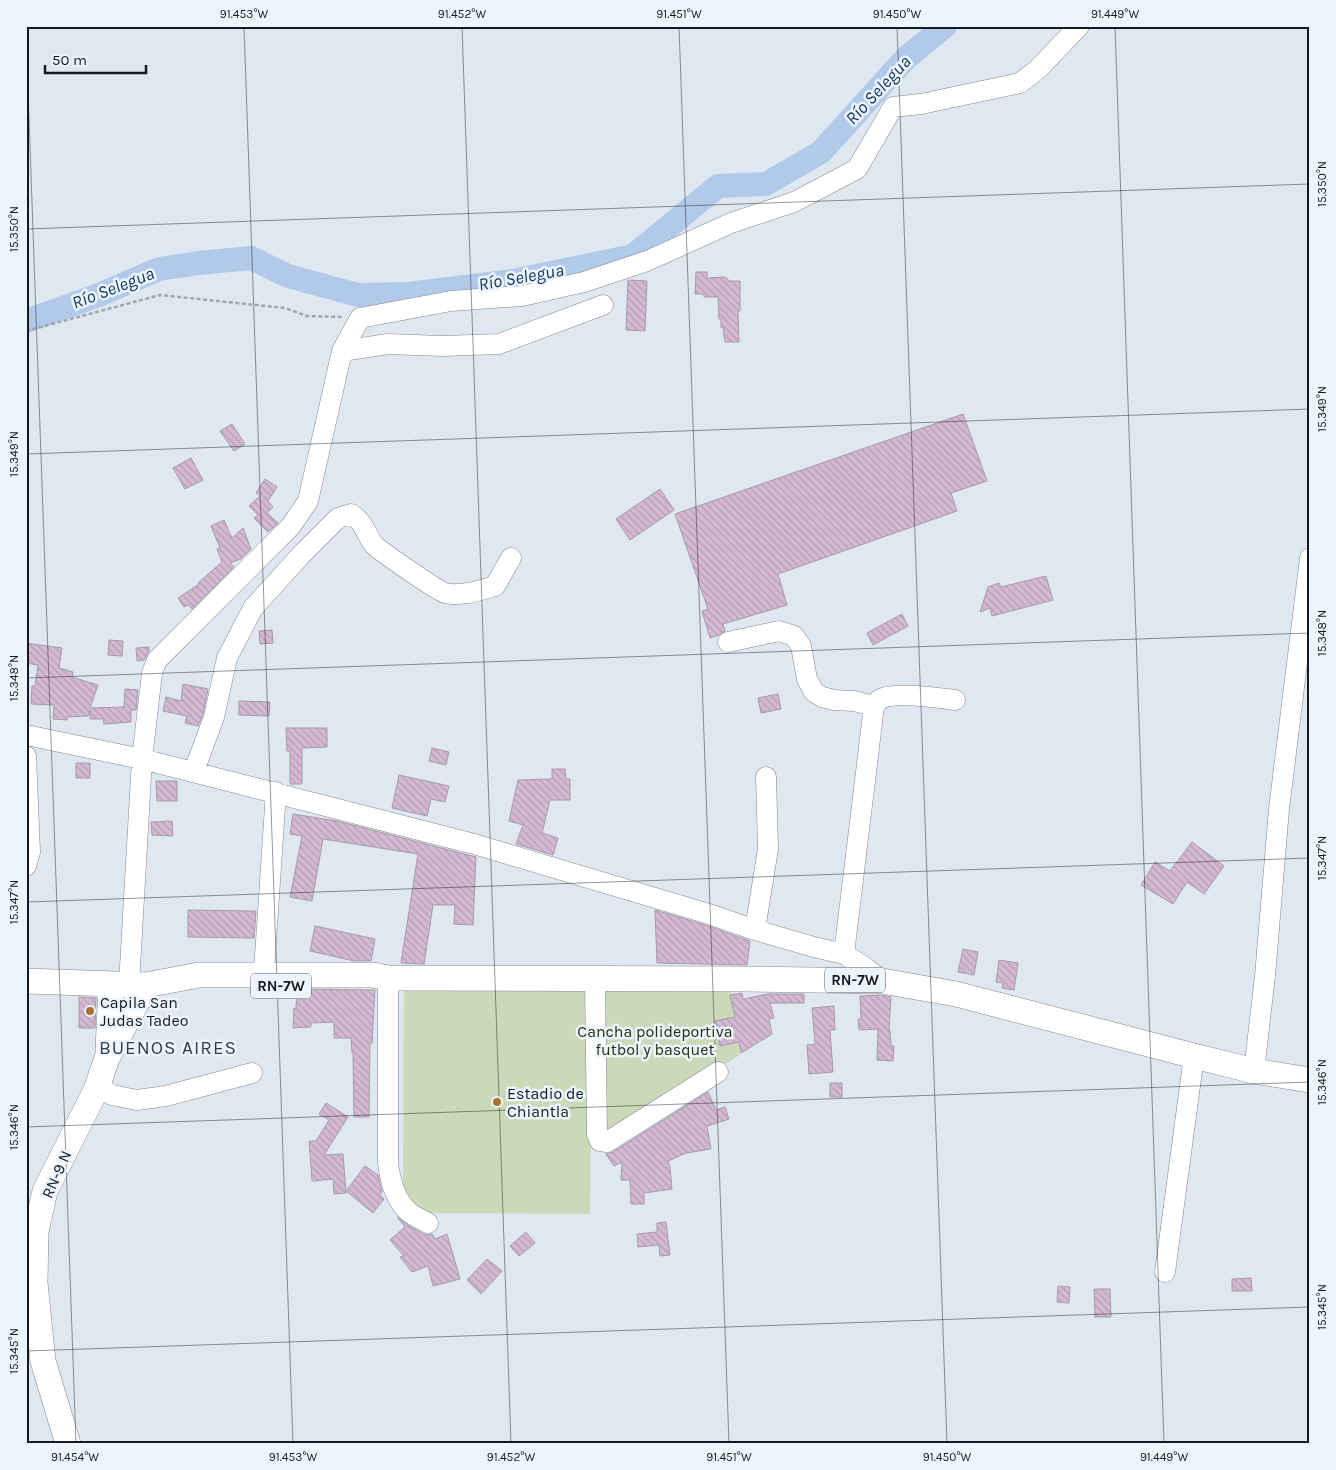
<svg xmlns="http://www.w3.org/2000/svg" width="1336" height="1470" font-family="Karla,sans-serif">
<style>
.green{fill:#cbd9b9}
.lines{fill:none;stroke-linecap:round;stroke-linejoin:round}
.river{stroke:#b2cae9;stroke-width:24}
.building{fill:url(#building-back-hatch);stroke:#a59ca5}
.minor-casing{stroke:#808890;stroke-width:21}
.major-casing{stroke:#808890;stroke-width:26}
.path{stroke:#9fa6ae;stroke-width:2.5;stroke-dasharray:4 2.5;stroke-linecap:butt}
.minor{stroke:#fff;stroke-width:20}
.major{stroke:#fff;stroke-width:25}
.ticks{fill:none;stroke:#171a1d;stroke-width:1;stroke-opacity:0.45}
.poi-dot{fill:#a7722c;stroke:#ecf5fe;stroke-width:2}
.labels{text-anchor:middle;stroke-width:5;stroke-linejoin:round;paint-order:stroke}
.shield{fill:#ecf5fe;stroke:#575c60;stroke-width:1}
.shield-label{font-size:15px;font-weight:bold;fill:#171a1d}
.poi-label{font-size:16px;fill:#171a1d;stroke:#ecf5fe;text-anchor:start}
.park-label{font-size:16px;fill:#243108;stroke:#ecf5fe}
.street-label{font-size:16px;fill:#171a1d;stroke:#ecf5fe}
.water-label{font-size:18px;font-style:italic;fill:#103159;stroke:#ecf5fe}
.quarter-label{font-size:19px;letter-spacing:1px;fill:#363d45;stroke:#ecf5fe}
.neatline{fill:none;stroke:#171a1d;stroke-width:2}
.ticks-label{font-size:12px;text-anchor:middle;fill:#171a1d}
</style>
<defs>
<pattern id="building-back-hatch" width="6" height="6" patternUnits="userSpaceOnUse" patternTransform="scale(1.25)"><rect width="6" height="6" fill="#d5b8d4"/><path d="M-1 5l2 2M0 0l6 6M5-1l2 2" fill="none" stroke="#b69eb6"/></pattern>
</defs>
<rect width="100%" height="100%" fill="#dfe7f1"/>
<path class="green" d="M729 983 740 1055 610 1135 599 1133 598 984Z
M404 990 592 991 590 1214 403 1213Z"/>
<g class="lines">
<path class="river" d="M26 321 99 295 159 269 199 263 251 258 288 276 358 295 408 294 513 281 633 256 718 186 766 184 821 152 906 58 945 26"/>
</g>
<path class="building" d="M696 272H707V278L724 277 728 279V281H740V311H738L739 342H725L723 327 721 328V319H719L718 297H704V294H695Z
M628 280 647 281 645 331 626 330Z
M963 414 987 481 951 493 957 511 778 574 787 605 723 624 725 631 719 635 710 638 702 611 708 609 675 514Z
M232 424 245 444 234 451 220 431Z
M191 458 203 480 185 489 173 468Z
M265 479 277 487 268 501 273 507 267 513 278 523 268 532 254 518 258 515 249 506 260 496 256 493Z
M660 489 674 510 630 540 616 519Z
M224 520 232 538 243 528 251 549 241 559 230 563 234 567 192 609 188 605 184 607 178 598 199 584 198 583 222 562 217 549 220 548 211 526Z
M1046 576 1053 600 992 616 990 608 980 612 988 587 999 583 1001 587Z
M902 614 908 626 873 645 867 633Z
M272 630 273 643 260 644 259 631Z
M109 640 123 641 122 656 108 655Z
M26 643 62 648 59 668 73 672 72 677 98 685 90 708 124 707 125 689 138 690 136 710H131V722L104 724 103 719H90V710L88 716 67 717V720L53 719 54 705 31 704 32 686H35L38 665 26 663Z
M149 647V651L144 660 137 661 136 648Z
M183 684 208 689 203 714 198 726 185 723 187 716 163 711 166 697 181 701Z
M778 694 781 709 761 713 758 698Z
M239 701 270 702 269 716 239 715Z
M286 728H327V747L302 748V784H290V751H287Z
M432 748 449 752 446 765 429 761Z
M76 763H90V778H76Z
M552 769H565L566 779H570V800H550L542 833 558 838 553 855 516 844 523 825 509 821 518 780 552 779Z
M399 775 449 786 445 802 431 799 427 816 392 808Z
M156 781H177V801H157Z
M293 814 337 821 476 857 473 925 454 924 455 905H433L424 964 401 963 418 854 323 839 312 901 290 897 302 836 290 834Z
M172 821 173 836 152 835 151 822Z
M1192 842 1224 866 1204 894 1187 882 1173 904 1141 885 1155 862 1170 871Z
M188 910 256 911 254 938 188 937Z
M655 910 705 925 750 941 747 965 657 963Z
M315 926 375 939 371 961H354L310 951Z
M963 949 978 952 974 975 958 972Z
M999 960 1018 963 1014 990 1002 988 1003 983 996 982Z
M297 989 375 990 372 1043H370L369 1117H354L353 1053H352L351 1038H334V1022L311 1023V1027L293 1028 294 1008 296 1009Z
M742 993 743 999 768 994H804V1003H770L774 1018 769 1019 772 1034 741 1053 739 1042 720 1046 715 1021 735 1017 730 995Z
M881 995 891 997 889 1031H890L891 1046H894L893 1061 877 1060 878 1029 859 1030 858 1019H861L860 996Z
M79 997 96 998 95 1028H79Z
M834 1006 835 1030H830L833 1072 809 1074 807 1045 815 1044 812 1008Z
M830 1083H842V1097H830Z
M708 1092 716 1110 725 1107 729 1119 707 1126 711 1149 686 1153 668 1161 670 1167 672 1189 644 1193V1204H631L630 1180H621L622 1162 614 1166 606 1154 613 1152Z
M326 1103 348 1117 324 1155 343 1154 346 1193 334 1194 333 1179 312 1181 309 1141H316L329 1120 319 1114Z
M365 1166 378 1175 382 1192 380 1195 384 1199 373 1213 346 1191Z
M397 1217 406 1224 423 1234 428 1235 432 1234 435 1239 447 1234 460 1279 433 1286 428 1266 412 1272 400 1257 404 1256 390 1240 405 1227Z
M666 1222 670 1255 660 1256 659 1245 638 1247 637 1234 657 1232V1223Z
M526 1232 535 1243 519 1256 510 1246Z
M487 1259 502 1271 481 1294 467 1280Z
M1251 1278 1252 1291H1232V1279Z
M1058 1286 1070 1287 1069 1303 1057 1302Z
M1094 1289H1110L1111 1317H1095Z"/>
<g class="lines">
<defs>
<path id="minor" d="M342 351 388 344 442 346 499 344 603 305
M728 642 779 631 794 636 801 646 807 679 814 692 822 697 834 700 854 701 874 706
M26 735 142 759 474 844 709 914 755 930 814 947 844 954 866 968 882 981
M26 756 30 852 26 866
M194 771 214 717 227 658 253 608 301 555 338 518 351 514C365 523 365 533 374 545 380 551 438 591 445 593 461 597 480 590 495 586L511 558
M755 930 768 849 766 777
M844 954 874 706C876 704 877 702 879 700 891 691 939 698 955 700
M388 978V1163C390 1180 395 1201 410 1213 416 1217 422 1220 428 1223
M595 979 597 1134 600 1141 607 1142 718 1072
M129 985 142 759 152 673 157 660 291 526 308 501 342 351 360 318 451 301 522 296 584 282 647 261 731 223 794 202 857 169 893 107 921 104 1020 83 1038 69 1079 26
M263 986 276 792
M1254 1071 1265 976 1279 809 1310 558
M98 1086 112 1095 137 1100 166 1096 252 1073
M1165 1272 1194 1056"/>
<path id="major" d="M26 981 146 985 199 975H373L388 978 742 979 882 981 956 994 1194 1056 1254 1071 1310 1080
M108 1051 111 985
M68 1444 43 1361 35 1283 36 1231 45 1191 96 1090 107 1058 146 985"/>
</defs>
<use href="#minor" class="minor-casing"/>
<use href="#major" class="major-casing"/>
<path class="path" d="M26 331 160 295 285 308 307 316 343 317"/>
<use href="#minor" class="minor"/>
<use href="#major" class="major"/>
</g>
<path class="ticks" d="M244 26 293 1444M462 26 511 1444M679 26 729 1444M897 26 947 1444M1115 26 1164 1444M26 33 76 1444M26 229 1310 184M26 454 1310 409M26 678 1310 633M26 902 1310 858M26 1127 1310 1082M26 1351 1310 1307"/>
<g class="poi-dot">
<circle cx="90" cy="1011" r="5"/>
<circle cx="497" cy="1102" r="5"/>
</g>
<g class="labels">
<g class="shield">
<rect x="825" y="967.5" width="60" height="25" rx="4"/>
<rect x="251" y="973.5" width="60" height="25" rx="4"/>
</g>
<g class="shield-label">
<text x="855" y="985">RN-7W</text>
<text x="281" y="991">RN-7W</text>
</g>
<g class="poi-label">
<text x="100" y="1008">Capila San<tspan x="100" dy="18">Judas Tadeo</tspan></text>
<text x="507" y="1099">Estadio de<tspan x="507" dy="18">Chiantla</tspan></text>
</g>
<g class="park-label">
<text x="655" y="1037">Cancha polideportiva<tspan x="655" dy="18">futbol y basquet</tspan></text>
</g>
<g class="street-label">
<text transform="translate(56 1174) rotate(-66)" y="6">RN-9 N</text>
</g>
<g class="water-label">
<text transform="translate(878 90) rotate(-47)" y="6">Río Selegua</text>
<text transform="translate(521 277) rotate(-10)" y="6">Río Selegua</text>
<text transform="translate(113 288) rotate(-21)" y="6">Río Selegua</text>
</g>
<g class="quarter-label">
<text x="168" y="1054">BUENOS AIRES</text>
</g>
</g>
<rect width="1336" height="1470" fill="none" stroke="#ecf5fe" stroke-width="55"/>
<path d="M45 65v8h101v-8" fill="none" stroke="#171a1d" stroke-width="2.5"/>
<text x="52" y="65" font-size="15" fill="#171a1d" stroke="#ecf5fe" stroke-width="4" paint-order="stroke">50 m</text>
<rect x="28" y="28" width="1280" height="1414" class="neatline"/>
<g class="ticks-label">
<text x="244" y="18">91.453°W</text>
<text x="462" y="18">91.452°W</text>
<text x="679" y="18">91.451°W</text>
<text x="897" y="18">91.450°W</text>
<text x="1115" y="18">91.449°W</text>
<text transform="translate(1322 184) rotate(-90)" y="4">15.350°N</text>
<text transform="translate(14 229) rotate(-90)" y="4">15.350°N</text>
<text transform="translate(1322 409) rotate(-90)" y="4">15.349°N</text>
<text transform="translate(14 454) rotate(-90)" y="4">15.349°N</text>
<text transform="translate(1322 633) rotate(-90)" y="4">15.348°N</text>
<text transform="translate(14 678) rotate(-90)" y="4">15.348°N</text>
<text transform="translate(1322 858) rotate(-90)" y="4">15.347°N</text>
<text transform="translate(14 902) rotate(-90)" y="4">15.347°N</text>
<text transform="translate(1322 1082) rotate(-90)" y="4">15.346°N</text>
<text transform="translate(14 1127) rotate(-90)" y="4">15.346°N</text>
<text transform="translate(1322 1307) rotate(-90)" y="4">15.345°N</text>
<text transform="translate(14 1351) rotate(-90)" y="4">15.345°N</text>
<text x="75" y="1461">91.454°W</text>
<text x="293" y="1461">91.453°W</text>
<text x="511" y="1461">91.452°W</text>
<text x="729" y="1461">91.451°W</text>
<text x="947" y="1461">91.450°W</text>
<text x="1164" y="1461">91.449°W</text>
</g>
</svg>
